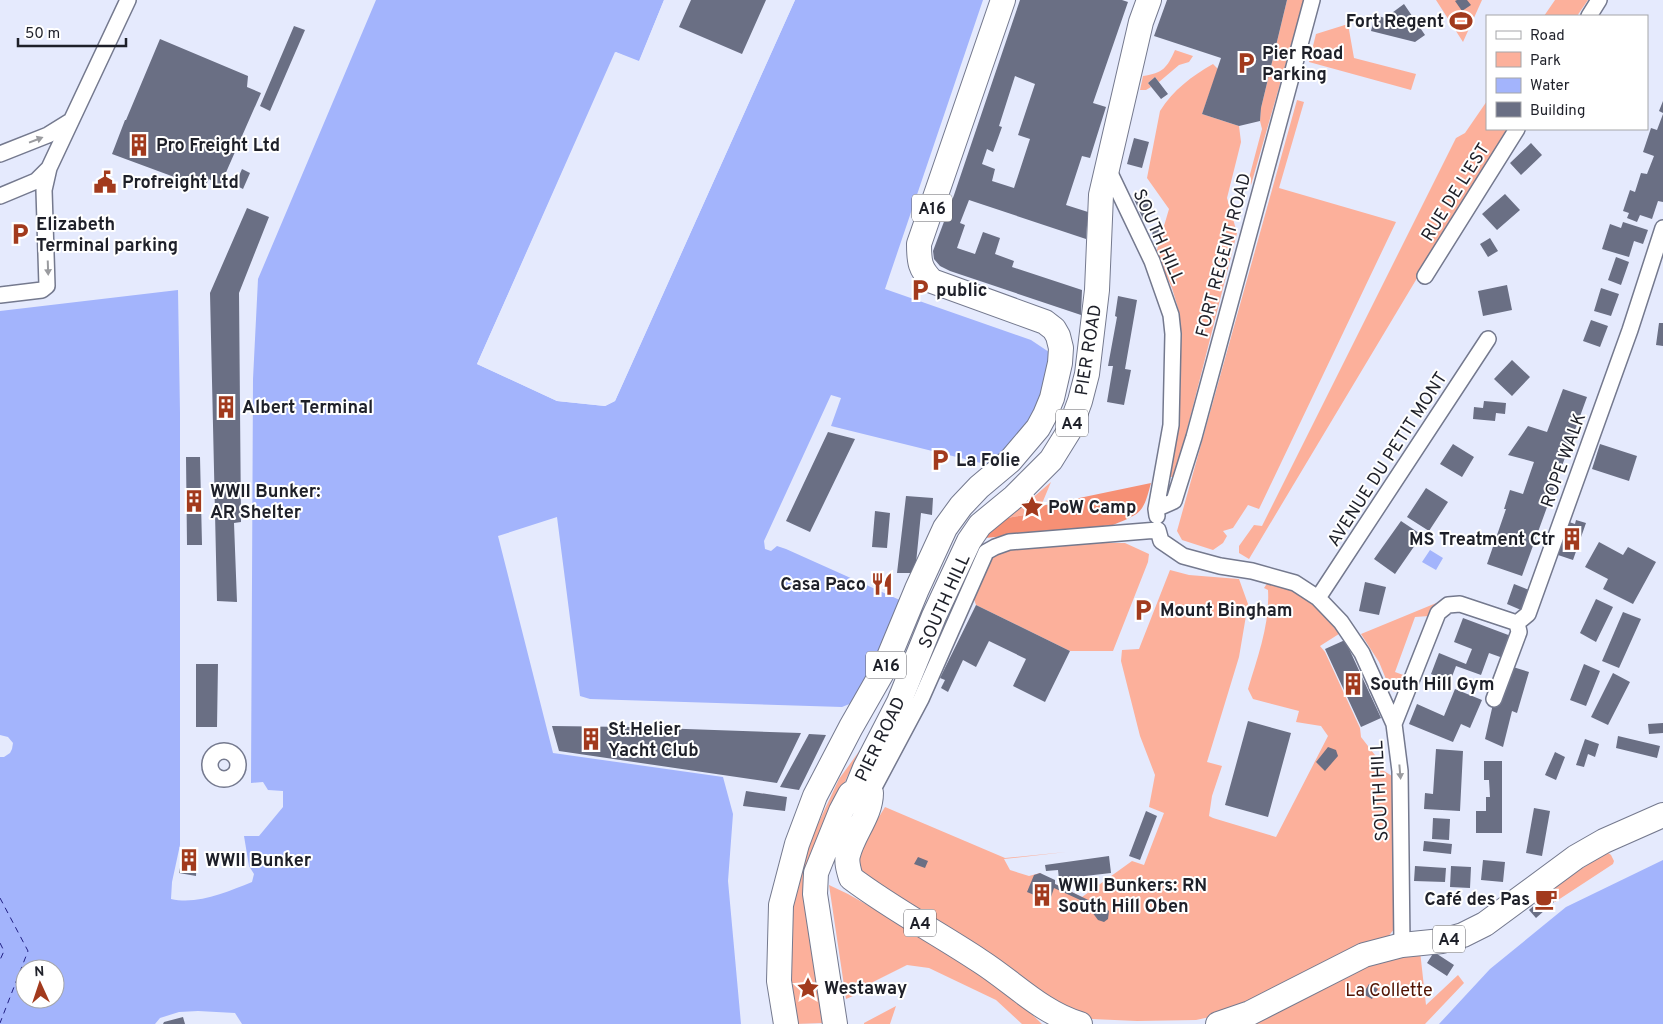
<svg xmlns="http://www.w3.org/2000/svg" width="1663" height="1024" font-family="Overpass,sans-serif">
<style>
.green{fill:#fcb09b}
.forest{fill:#f69075}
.water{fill:#a3b4fc;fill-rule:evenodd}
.pier{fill:#e5eafd}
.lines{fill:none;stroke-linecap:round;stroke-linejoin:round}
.ferry{stroke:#212083;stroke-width:1;stroke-dasharray:6 5;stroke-linecap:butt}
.building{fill:#6a6f84;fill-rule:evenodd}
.minor-casing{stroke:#74798e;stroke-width:18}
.primary-casing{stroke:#74798e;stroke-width:26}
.minor{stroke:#fff;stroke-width:15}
.primary{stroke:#fff;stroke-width:24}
.oneway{fill:#9a9b9f}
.labels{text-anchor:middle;stroke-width:4;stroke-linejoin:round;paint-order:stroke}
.shield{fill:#fff;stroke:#626369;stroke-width:1}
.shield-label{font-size:16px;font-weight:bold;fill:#1e2029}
.poi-label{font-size:18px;font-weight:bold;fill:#1e2029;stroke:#fff;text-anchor:start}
.street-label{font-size:18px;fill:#1e2029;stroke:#fff}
.park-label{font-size:18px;fill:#511302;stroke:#fff}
</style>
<rect width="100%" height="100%" fill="#e5eafd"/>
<path class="green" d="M1287 0H1304L1251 185 1249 178 1262 129 1260 121 1261 108Z
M1436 0H1482L1463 42Z
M1555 0H1588L1577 16H1544Z
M1348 24 1354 58 1416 74 1411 90 1309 62 1316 34Z
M1175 50 1193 56 1189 62 1179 65 1159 82 1155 77 1148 83 1151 87 1146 90H1140L1143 76C1163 73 1167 68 1175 50Z
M1213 64 1218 69 1202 114 1239 126 1241 142 1227 198 1237 233 1175 477H1169L1180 405V315L1172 288 1156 253 1169 209 1147 178 1160 111C1173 90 1192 76 1213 64Z
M1297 100 1304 102 1279 188 1396 222 1259 509 1248 505 1233 528 1223 531 1227 536 1223 543 1213 550 1182 540 1177 531Z
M1487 101V129H1507L1468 193 1249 559 1239 553V546L1254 525 1262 526 1456 138 1465 133Z
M1051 482 1041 506 1035 513 1002 519 1029 501Z
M1102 543H1125L1149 554 1148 562 1113 651H1070L976 605 973 596 990 558 1012 548Z
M1170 570 1189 575 1239 579 1248 604 1239 657 1207 762 1222 766 1212 796 1209 816 1213 818 1276 837 1328 736 1321 726 1296 722 1299 711 1253 699 1248 689C1258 656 1270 624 1268 590L1264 588 1268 582 1285 585 1312 603 1342 632 1320 646 1325 652 1360 728 1361 737 1378 759 1373 764 1392 776 1397 819 1395 928 1387 938 1242 1010 1196 1020 1137 1021 1092 1019 1063 1009 865 875 858 867 860 848 885 807 1005 858 1066 852 1004 859 1010 870 1029 876 1040 873 1055 884 1082 897 1132 861 1144 865 1164 813 1149 807 1155 775 1140 736 1121 661 1122 650 1139 649Z
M1446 599 1429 616 1415 617 1395 672 1406 676 1403 689 1394 692 1390 689 1379 662 1361 634Z
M863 746 848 775 816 848 823 1023 795 1024 787 991 792 900 802 858 839 779Z
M1607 852 1611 855 1614 861 1613 864 1555 902 1547 894 1566 879Z
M829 885 848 894 915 932 1016 999 1042 1024H1022L996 1000 929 968 907 965 873 982 853 996 846 999Z
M1420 951 1426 1005 1458 975 1464 983 1425 1024H1245L1356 967Z
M896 1006 890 1024H864V1023Z"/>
<path class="forest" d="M1151 483C1143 513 1142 513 1113 525L985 538 991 525 1002 519 1035 513 1041 506Z"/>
<path class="water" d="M376 0H664L639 62 615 52 477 364 557 401 605 406 615 401 795 0H983L885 289 1031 340 1049 352 1046 383 1028 429 989 465 831 426 841 398 831 395 764 541 765 549 771 551 777 546 786 549 902 601 882 652 852 703 842 707 590 699 580 696 557 517 498 536 553 753 723 777 733 814 728 881 741 1024H242L235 1013 198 1011 179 1012 160 1018 155 1024H0V311L178 290 180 413V845L172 882 171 899C198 905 227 892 252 882L254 874 249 866 244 836H259L283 807V791L268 790 263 782 251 783 253 379 258 279ZM25 969H55V999H25Z
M1430 550 1443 558 1436 570 1422 562Z
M1663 860V1024H1439L1490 969 1566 907Z"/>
<path class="pier" d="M664 0 666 1 641 63 638 64 617 55 480 363 558 398 605 404 613 399 792 0H795L615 401 605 406 557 401 477 364 616 52 639 61Z
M0 735 8 737 13 743 12 749 10 753 4 757H0Z"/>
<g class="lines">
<path class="ferry" d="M0 898 28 951 0 1023
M0 943 4 951 0 960"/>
</g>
<path class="building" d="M691 0H766L742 54 679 27Z
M1020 0H1122L1128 2 1093 103 1106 107 1090 158 1082 156 1066 205 1088 212 1086 239 969 200 960 223 965 225 957 248 975 254 983 232 1000 238 995 254 1014 261 1012 267 1082 290 1081 315 950 271 940 266 934 259 933 251 954 195ZM1015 76 1035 84 1018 135 1030 139 1014 188 992 181 995 169 982 164 987 149 993 152 1002 127 999 126Z
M1167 0H1287L1261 108 1260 121 1239 126 1202 114 1221 58 1154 36Z
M1457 0H1467L1471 5 1462 11 1455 1Z
M1404 4 1425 35 1415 42 1371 31 1375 15 1385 18Z
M294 26 305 30 270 111 260 106Z
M160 39 248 76 247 87 261 93 220 186 209 179 204 188 112 154 125 120H126Z
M1155 77 1168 94 1161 99 1148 83Z
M1663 101V113L1659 111Z
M1663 114V202L1658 201 1652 219 1640 215 1637 222 1627 218 1629 213 1623 211 1630 190 1635 192 1641 173 1647 174 1654 156 1643 152 1651 128 1657 130Z
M1134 138 1149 142 1142 168 1127 164Z
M1531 143 1542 155 1521 175 1510 163Z
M242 169 250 173 243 189 235 185Z
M1505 194 1520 210 1497 230 1482 214Z
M1145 195 1155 214 1143 219 1133 197Z
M247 208 269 217 239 293 241 522 234 523 237 602 217 601 210 293Z
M1623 222 1648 230 1643 244 1634 241 1629 257 1602 249 1610 224 1621 228Z
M1153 229H1159L1158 237 1152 236Z
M1490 238 1498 251 1488 257 1480 244Z
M1616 257 1629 262 1621 285 1608 280Z
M1507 285 1512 310 1483 316 1478 291Z
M1601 288 1619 294 1611 316 1594 311Z
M1118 296 1137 300 1125 369 1131 370 1124 405 1107 402 1113 366H1108L1117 317 1115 316Z
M1591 320 1608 326 1600 347 1583 341Z
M1659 323H1663V346L1656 345Z
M1512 360 1530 377 1512 396 1494 379Z
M1563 389 1587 397 1522 576 1487 564 1506 509H1504L1510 490 1523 494 1534 462 1508 455 1528 426 1547 432Z
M1484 401 1506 403 1505 414 1496 413 1495 421 1473 419 1474 407 1483 408Z
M828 432 855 439 810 532 786 521Z
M1453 444 1474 457 1462 477 1440 464Z
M1600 444 1637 456 1629 481 1592 469Z
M186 457H200L202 545H187Z
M1426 488 1448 502 1429 531 1407 517Z
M906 496 933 498 932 515 921 513 915 573H897Z
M875 511 890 513 887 548 872 547Z
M1576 520 1586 523 1573 560 1558 555 1569 522 1575 524Z
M1401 521 1422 535 1395 574 1374 559Z
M1599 542 1623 555 1628 547 1656 562 1633 604 1603 589 1608 579 1585 567Z
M1365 582 1386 587 1379 615 1359 611Z
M1514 584 1529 590 1521 610 1507 604Z
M1596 599 1613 607 1596 642 1580 633Z
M976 605 1070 651 1045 702 1013 686 1026 659 989 641 976 667 963 660 948 692 941 688 945 680 940 678Z
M1623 612 1641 619 1619 668 1602 661Z
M1463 618 1511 636 1503 658 1489 653 1481 675 1456 666 1450 682 1431 674 1439 653 1466 664 1472 649 1454 642Z
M1345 640 1381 718 1361 727 1325 649Z
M196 664H218L217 727H196Z
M1584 664 1600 671 1586 706 1570 700Z
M1513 667 1529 672 1517 713 1512 711 1503 747 1485 739 1493 704 1499 705Z
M1613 673 1630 682 1608 725 1591 717Z
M1455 689 1482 700 1470 728 1461 724 1453 742 1409 724 1417 704 1444 716Z
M1248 721 1291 733 1268 817 1225 805Z
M1663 723V733L1649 734 1648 724Z
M552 726 629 727 801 733 777 783 559 751Z
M809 734 826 735 799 790 780 787Z
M1618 736 1660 746 1657 758 1616 748Z
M1585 739 1599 744 1595 757 1588 754 1584 767 1576 765Z
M1328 747 1336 750 1338 756 1325 771 1316 762Z
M1436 749 1463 751 1460 811 1424 809 1425 793 1433 794Z
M1555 752 1565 757 1556 780 1545 775Z
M1484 761H1502V833H1476V811H1486V797H1490L1489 780H1484Z
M746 791 787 797 785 811 743 806Z
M1534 808 1550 811 1542 856 1526 853Z
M1146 811 1157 816 1140 860 1129 856Z
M1433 818 1450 819 1449 840 1432 839Z
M1424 841 1452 844 1451 854 1423 851Z
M184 847H197L196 876 179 873Z
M1109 856 1111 873 1059 879 1058 870 1046 871 1045 865Z
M918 857 928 861 925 868 914 864Z
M1483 860 1505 862 1503 882 1481 880Z
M1415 866 1446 868 1445 882 1414 881Z
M1451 866 1471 867 1470 888 1450 887Z
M1040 873 1055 880V884L1105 908 1109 911 1108 919 1104 922 1098 920 1092 912 1091 905 1054 888 1051 897 1044 899 1027 892 1034 875Z
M1547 894 1554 902 1536 918 1529 910Z
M1434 952 1454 965 1447 976 1427 963Z
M1369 984 1378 989 1372 999 1363 994Z
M183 1017 185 1024H163L164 1022Z"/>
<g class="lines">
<defs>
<path id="minor" d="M1589 16 1599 0
M0 154 48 135 69 122
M1107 167 1152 261 1171 315 1173 334 1171 425 1156 509 1157 516
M0 196 36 181 49 168
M1425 276 1517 129
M0 295 42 290 47 286 44 190 49 168 128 0
M1156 509 1174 501 1194 437 1312 0
M1318 598 1488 339
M1494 699 1519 632 1517 623 1528 614 1630 330 1663 228
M1394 724 1438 613 1448 605 1460 604 1517 623
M210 765a14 14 0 1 1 28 0a14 14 0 1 1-28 0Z
M871 793 921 699 986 552 995 547 1009 542 1158 530 1161 541 1183 556 1220 566 1252 571 1295 583 1318 598 1341 622 1362 653 1394 724 1400 771 1402 945"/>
<path id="primary" d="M856 790 865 768 899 702 934 616 969 541 980 525 1014 497 1051 460 1069 431 1080 401 1087 374 1097 290 1101 195 1141 22 1149 0
M786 1024 779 981 781 905 797 844 815 796 851 727 883 671 917 589 945 528 961 506 979 487 1010 461 1038 428 1045 415 1052 398 1060 363 1061 348 1058 336 1054 329 1045 322 932 281C920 269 919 262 919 244L1003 0
M835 1024 815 894 816 873 841 811 850 794 856 790 864 788 871 793C871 815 853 834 848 855 846 862 849 871 851 878 892 909 938 933 980 961 1013 982 1042 1013 1080 1024
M1218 1024 1250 1013 1364 955 1402 945 1442 941 1463 935 1485 924 1576 857 1604 841 1663 815"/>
</defs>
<use href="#minor" class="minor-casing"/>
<use href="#primary" class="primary-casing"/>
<use href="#minor" class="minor"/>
<use href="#primary" class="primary"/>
</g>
<defs><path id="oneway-solid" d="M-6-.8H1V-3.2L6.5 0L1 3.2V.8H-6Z" transform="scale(1.25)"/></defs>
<g class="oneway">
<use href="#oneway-solid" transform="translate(36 140) rotate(-21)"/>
<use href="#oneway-solid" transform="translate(48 268) rotate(88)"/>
<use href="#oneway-solid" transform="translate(1400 772) rotate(85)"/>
</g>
<defs>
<symbol id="stadium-bare" viewBox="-9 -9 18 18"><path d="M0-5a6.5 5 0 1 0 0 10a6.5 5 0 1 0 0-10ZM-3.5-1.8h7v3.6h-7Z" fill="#a23a1d" stroke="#fff" stroke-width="2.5" paint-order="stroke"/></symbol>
<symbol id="parking-bare" viewBox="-9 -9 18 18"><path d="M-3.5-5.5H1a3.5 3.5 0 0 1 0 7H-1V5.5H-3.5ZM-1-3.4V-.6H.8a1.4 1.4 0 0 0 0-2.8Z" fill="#a23a1d" stroke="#fff" stroke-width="2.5" paint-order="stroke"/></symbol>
<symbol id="building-bare" viewBox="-9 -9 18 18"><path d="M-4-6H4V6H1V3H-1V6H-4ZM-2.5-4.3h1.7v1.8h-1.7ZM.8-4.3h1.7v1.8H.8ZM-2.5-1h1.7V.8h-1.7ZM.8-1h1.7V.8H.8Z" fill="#a23a1d" stroke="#fff" stroke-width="2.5" paint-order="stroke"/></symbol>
<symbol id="civic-bare" viewBox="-9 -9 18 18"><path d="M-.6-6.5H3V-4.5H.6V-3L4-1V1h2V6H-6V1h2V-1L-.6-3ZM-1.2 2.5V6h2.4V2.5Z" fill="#a23a1d" stroke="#fff" stroke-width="2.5" paint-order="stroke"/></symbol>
<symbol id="sight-bare" viewBox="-9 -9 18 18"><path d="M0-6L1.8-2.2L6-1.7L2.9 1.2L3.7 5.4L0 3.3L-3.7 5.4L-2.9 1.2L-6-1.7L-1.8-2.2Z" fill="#a23a1d" stroke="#fff" stroke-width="2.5" paint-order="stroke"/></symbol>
<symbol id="restaurant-bare" viewBox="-9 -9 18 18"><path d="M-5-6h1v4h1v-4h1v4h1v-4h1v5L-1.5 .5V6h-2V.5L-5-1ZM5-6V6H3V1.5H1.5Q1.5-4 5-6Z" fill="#a23a1d" stroke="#fff" stroke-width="2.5" paint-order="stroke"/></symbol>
<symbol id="cafe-bare" viewBox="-9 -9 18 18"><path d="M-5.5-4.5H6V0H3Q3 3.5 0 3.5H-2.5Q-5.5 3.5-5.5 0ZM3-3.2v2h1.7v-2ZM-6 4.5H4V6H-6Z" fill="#a23a1d" stroke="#fff" stroke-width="2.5" paint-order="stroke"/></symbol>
</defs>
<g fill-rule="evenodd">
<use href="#stadium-bare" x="1445" y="5" width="32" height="32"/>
<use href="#parking-bare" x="1230" y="47" width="32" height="32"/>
<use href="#building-bare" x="123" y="129" width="32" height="32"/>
<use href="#civic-bare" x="89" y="166" width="32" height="32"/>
<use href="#parking-bare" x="4" y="218" width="32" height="32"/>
<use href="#parking-bare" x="904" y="274" width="32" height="32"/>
<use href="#building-bare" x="210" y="391" width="32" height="32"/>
<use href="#parking-bare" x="924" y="444" width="32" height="32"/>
<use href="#building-bare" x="178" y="485" width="32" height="32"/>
<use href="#sight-bare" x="1016" y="491" width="32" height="32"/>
<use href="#building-bare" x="1556" y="523" width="32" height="32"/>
<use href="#restaurant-bare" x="866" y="568" width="32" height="32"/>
<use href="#parking-bare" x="1127" y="594" width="32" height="32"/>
<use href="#building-bare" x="1337" y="668" width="32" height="32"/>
<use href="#building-bare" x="575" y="723" width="32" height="32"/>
<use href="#building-bare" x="173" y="844" width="32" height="32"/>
<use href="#building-bare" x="1026" y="879" width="32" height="32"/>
<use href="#cafe-bare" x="1530" y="883" width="32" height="32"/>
<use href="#sight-bare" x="792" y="972" width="32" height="32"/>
</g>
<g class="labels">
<g class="shield">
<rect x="912" y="194.5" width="40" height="27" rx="4"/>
<rect x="1056" y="409.5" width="32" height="27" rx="4"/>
<rect x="866" y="651.5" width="40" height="27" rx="4"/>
<rect x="904" y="909.5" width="32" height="27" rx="4"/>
<rect x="1433" y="925.5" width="32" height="27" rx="4"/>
</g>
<g class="shield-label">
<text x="932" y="214">A16</text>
<text x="1072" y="429">A4</text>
<text x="886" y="671">A16</text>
<text x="920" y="929">A4</text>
<text x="1449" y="945">A4</text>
</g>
<g class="poi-label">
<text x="1444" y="27" text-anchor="end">Fort Regent</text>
<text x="1262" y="59">Pier Road<tspan x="1262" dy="21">Parking</tspan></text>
<text x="156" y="151">Pro Freight Ltd</text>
<text x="122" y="188">Profreight Ltd</text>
<text x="36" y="230">Elizabeth<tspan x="36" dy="21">Terminal parking</tspan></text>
<text x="936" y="296">public</text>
<text x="242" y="413">Albert Terminal</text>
<text x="956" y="466">La Folie</text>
<text x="210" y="497">WWII Bunker:<tspan x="210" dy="21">AR Shelter</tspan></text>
<text x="1048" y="513">PoW Camp</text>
<text x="1555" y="545" text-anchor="end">MS Treatment Ctr</text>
<text x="866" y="590" text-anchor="end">Casa Paco</text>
<text x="1160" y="616">Mount Bingham</text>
<text x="1370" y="690">South Hill Gym</text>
<text x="608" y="735">St.Helier<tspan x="608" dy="21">Yacht Club</tspan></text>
<text x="205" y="866">WWII Bunker</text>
<text x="1058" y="891">WWII Bunkers: RN<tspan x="1058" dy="21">South Hill Oben</tspan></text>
<text x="1530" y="905" text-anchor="end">Café des Pas</text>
<text x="824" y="994">Westaway</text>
</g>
<g class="street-label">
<text transform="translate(1455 192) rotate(-58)" y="6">RUE DE L'EST</text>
<text transform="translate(1159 236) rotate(66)" y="6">SOUTH HILL</text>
<text transform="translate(1223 255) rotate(-75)" y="6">FORT REGENT ROAD</text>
<text transform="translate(1088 350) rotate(-81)" y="6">PIER ROAD</text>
<text transform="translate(1387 459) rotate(-57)" y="6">AVENUE DU PETIT MONT</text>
<text transform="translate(1563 460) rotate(-70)" y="6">ROPE WALK</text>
<text transform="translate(944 601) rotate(-66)" y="6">SOUTH HILL</text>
<text transform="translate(880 739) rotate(-64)" y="6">PIER ROAD</text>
<text transform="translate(1379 791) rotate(-93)" y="6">SOUTH HILL</text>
</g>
<g class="park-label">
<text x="1389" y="996">La Collette</text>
</g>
</g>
<rect x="1486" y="15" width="162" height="115" fill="#ffffff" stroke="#a5a6a9"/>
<rect x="1496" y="31" width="25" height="8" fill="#ffffff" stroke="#a5a6a9"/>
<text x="1530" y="40" font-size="15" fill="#1e2029">Road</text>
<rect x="1496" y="52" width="25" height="15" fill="#fcb09b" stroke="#a5a6a9"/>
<text x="1530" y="65" font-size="15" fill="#1e2029">Park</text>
<rect x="1496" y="78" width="25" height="15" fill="#a3b4fc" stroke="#a5a6a9"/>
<text x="1530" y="90" font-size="15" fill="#1e2029">Water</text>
<rect x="1496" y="102" width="25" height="15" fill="#6a6f84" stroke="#a5a6a9"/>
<text x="1530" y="115" font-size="15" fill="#1e2029">Building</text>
<g transform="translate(40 984) rotate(357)"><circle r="24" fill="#ffffff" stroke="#a5a6a9"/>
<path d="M0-4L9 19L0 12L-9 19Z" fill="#a23a1d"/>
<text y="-8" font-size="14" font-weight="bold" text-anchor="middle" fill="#1e2029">N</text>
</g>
<path d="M18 38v8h108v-8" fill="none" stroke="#1e2029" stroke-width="2.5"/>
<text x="25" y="38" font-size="15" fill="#1e2029" stroke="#ffffff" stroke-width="4" paint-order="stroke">50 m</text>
</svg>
